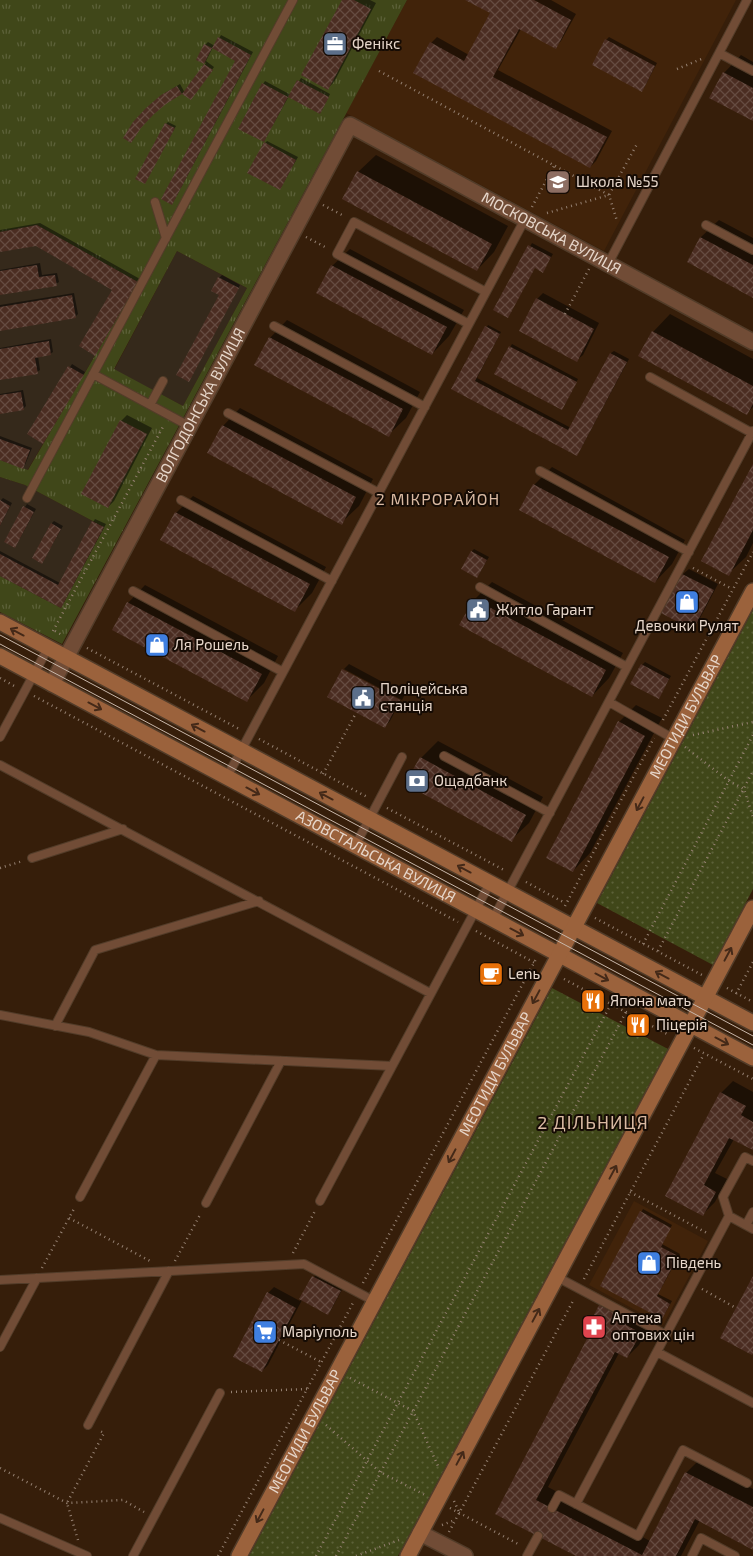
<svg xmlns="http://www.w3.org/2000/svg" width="753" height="1556" font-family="'Exo 2',sans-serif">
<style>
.built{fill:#41230a}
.industrial{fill:#35291b}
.grass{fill:url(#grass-tufts);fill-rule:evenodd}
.park{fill:url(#park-dots)}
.shadow{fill:#0007}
.building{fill:url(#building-cross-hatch)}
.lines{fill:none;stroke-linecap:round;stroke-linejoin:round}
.lane-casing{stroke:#523c29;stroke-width:10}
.street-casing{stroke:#523c29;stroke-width:18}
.secondary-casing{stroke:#523c29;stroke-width:18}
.path{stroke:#958172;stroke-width:2.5;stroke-dasharray:1 4;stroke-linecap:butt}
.lane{stroke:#714c36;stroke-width:8}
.street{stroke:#714c36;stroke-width:15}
.secondary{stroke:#9b623c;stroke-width:15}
.tram{stroke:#c8b7aa;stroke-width:1}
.oneway{stroke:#442918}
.labels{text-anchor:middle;stroke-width:4;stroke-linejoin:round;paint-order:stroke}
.poi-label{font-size:15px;fill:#e7d7cb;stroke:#150b04;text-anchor:start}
.street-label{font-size:15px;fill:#e7d7cb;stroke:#150b04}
.neighbourhood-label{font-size:16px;letter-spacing:1px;fill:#d9b9a2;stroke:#150b04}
.quarter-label{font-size:18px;letter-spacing:1px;fill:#d9b9a2;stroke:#150b04}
</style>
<defs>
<pattern id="grass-tufts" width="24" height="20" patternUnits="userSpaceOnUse" patternTransform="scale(1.25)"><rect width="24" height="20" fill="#404719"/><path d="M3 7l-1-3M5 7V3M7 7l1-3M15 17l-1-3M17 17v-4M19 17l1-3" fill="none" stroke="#5c6139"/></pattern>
<pattern id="park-dots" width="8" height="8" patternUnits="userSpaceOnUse" patternTransform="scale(1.25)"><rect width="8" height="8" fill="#404719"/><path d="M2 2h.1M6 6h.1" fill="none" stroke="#5c6139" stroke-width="1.8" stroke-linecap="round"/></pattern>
<pattern id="building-cross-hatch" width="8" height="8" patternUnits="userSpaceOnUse" patternTransform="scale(1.25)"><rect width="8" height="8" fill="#4b2d22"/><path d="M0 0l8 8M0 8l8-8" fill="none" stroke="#654b41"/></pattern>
</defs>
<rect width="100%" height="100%" fill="#361e0a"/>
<path class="built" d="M407 0H736L604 251 346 113Z
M634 1201 708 1241 663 1325 589 1285Z"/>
<path class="industrial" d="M37 225 138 282 27 471 0 460V232Z
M177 251 247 288 183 406 114 370Z
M0 477 25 485 104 527 61 608 0 576Z"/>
<path class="grass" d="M0 0H407L62 644 0 612V576L61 608 104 527 25 485 0 477V460L28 470 138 282 37 225 0 232ZM177 251 247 288 183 406 114 369Z"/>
<path class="park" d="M753 610V889L713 965 597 903Z
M552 988 668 1049 398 1556H249Z"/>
<path class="shadow" d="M343 0H370L376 3 334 82 328 88Z
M468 0H551L576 14 561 41 555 47 521 29 498 70 612 131 596 161 590 167 431 43 437 37 469 55 491 13Z
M221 35 253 52 174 201 237 60 213 47 206 61 214 67 191 99 182 93 166 103 150 105 165 93 180 84 185 93 206 63 198 59 205 45 208 42 215 46Z
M609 37 657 63 644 88 606 40Z
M741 55 753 62V120L724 73Z
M301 78 330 94 322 110 319 112 289 96 264 141 263 84 265 81 291 95Z
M168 122 176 126 145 182 166 124Z
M267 141 298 157 280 189 265 143Z
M376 155 508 226 494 252 477 270 358 172Z
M719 220 753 238V296L688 262 701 237Z
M40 223 140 279 97 351 114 290 36 245 0 251V230Z
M532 243 553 254 543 271 535 267 508 316 495 309Z
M350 249 464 310 449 336 432 354 332 266Z
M40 263 42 275 57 273 59 282 56 284 0 294V270Z
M222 275 240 285 191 377 221 294 219 278Z
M74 293 78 314 75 317 0 329V305Z
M543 293 599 323 583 355 577 360 537 299Z
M670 314 753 359V407L747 413 653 332Z
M287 320 420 392 406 418 388 435 270 338Z
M488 325 501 332 477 378 571 428 611 353 614 351 629 359 579 452 453 389Z
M51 339 53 352 50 354 38 356 40 370 37 372 0 379V348Z
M512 344 578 379 564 406 495 373Z
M72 364 85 372 43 442 29 434Z
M23 390 26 406 23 409 0 413V394Z
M240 408 373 479 359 506 341 523 223 426Z
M127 415 152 428 114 501 108 507 121 421Z
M0 436 32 448 25 465 22 467 0 459Z
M552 467 685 540 672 564 655 582 534 485Z
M753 467V543L746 557 728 574Z
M193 496 326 567 312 593 294 611 176 513Z
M3 498 12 503 0 526V501Z
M27 504 36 509 17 544 25 507Z
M95 519 106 524 63 604 0 574V551L60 583Z
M54 521 63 526 42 563 52 523Z
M474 549 489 557 477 577 472 551Z
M689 569 718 584 698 622 692 628 663 612 683 574Z
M492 582 623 653 609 678 592 696 461 625 475 599Z
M145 585 278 656 264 683 246 701 128 603Z
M645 662 671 676 658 698 642 665Z
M349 664 405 694 402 700 344 669Z
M343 670 400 702 390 721 385 726 329 696Z
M636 705 662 718 590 853 573 871 619 722Z
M438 741 543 797 529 823 511 840 421 758Z
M593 994 601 998 595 1006 591 996Z
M639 1018 646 1022 640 1030 633 1026Z
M733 1081 753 1092V1149L734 1139 715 1173 727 1179 715 1202 703 1214 667 1195 721 1093Z
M643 1209 672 1225 662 1244 680 1254 658 1294 672 1301 664 1315 602 1285Z
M316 1274 343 1288 331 1310 328 1313 302 1300 268 1365 262 1371 268 1293 274 1287 300 1301Z
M603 1303 635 1318 639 1314 652 1321 639 1345 627 1357 619 1353 548 1487 650 1541 686 1473 698 1461 753 1489V1548L700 1520 681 1556H578L497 1513 590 1337 585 1334Z"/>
<path class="building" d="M342 0H354L371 9 328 90 301 75Z
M465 0H534L571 20 556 49 519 29 493 77 607 137 590 168 413 73 430 42 464 61 490 13Z
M218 37 251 55 172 205 161 199 235 61 212 48Z
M605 39 655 66 642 92 592 65Z
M204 44 212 48 204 64 196 60Z
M204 64 213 70 191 100 182 94Z
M723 72 753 88V121L709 98Z
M297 80 329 97 320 114 288 97Z
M262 83 288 97 264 142 238 129Z
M177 86 182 94 166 104 153 115 141 128 131 143 123 138 133 122 146 108 161 95Z
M165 123 175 128 145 184 135 179Z
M264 142 296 160 280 190 247 173Z
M357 171 492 244 477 271 342 199Z
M37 225 138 282 95 356 79 346 112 290 36 246 0 252V232Z
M700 237 753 265V298L687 262Z
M528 245 551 257 543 273 535 268 508 318 493 310Z
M37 265 39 277 55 275 57 286 0 295V271Z
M331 265 447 327 432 355 316 293Z
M218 277 239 288 189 382 176 375 219 295 211 291Z
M72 295 76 318 0 331V307Z
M536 298 594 329 577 362 519 331Z
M485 326 500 334 475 381 568 430 610 353 627 362 577 456 451 389Z
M652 331 753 386V404L747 415 638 356Z
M269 337 403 409 389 437 254 365Z
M49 341 51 355 35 358 38 374 0 380V349Z
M509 346 577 382 562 410 494 374Z
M68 366 84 375 43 444 27 434Z
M21 392 24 410 0 414V395Z
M120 420 147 434 108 508 81 494Z
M222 425 356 497 342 525 207 453Z
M0 439 30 450 23 469 0 460Z
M753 464V530L729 576 701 561Z
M533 484 669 557 655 583 519 510Z
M0 500 10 506 0 526Z
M23 506 34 512 15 548 4 542Z
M175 512 310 584 295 612 160 540Z
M92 521 104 527 61 608 0 576V554L58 585Z
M51 523 61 529 42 564 32 558Z
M471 551 487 560 477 578 461 569Z
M682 574 714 590 693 630 661 613Z
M474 599 606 670 592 697 459 625Z
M127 602 262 674 247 702 112 630Z
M641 664 669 679 659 699 630 684Z
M342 669 400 700 385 728 327 697Z
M618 721 645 736 573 872 546 858Z
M420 757 526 815 512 842 405 784Z
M590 995 599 1000 595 1007 586 1002Z
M635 1020 644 1025 641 1031 631 1026Z
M720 1092 746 1106 741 1115 753 1122V1150L729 1138 704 1185 716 1192 703 1216 665 1196Z
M640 1211 671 1228 661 1247 678 1256 657 1296 670 1304 662 1319 600 1286Z
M312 1276 341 1291 328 1315 299 1299Z
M753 1276V1353L752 1355 720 1338Z
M267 1292 296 1308 262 1372 233 1357Z
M599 1305 628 1320 626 1325 641 1333 627 1358 615 1352 536 1500 642 1555 685 1472 753 1507V1550L695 1519 676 1556H576L495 1514 588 1337 584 1335Z"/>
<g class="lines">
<defs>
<path id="lane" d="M719 53 753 71
M155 202 166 238
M706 225 753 250
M608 264 747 0
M469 324 337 254 354 222 486 292
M274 326 425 407
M93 374 189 426
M650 377 752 433
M150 405 163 381
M228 413 379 493
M540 471 689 552
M27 498 293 0
M181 500 332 581
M480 587 627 667
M133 591 283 672
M609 702 674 739
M0 737 48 648
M444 756 550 813
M0 765 430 993
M227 777 525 219
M355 846 402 757
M32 858 123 829
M493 919 753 431
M0 1015 89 1032 156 1055 392 1066
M55 1026 95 950 259 901
M753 1161 745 1157 723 1197 729 1216 753 1229
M80 1197 156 1055
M320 1201 490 883
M206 1203 281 1061
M746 1225 753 1212
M557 1277 666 1335
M0 1280 304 1264 374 1301
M0 1347 37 1278
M657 1352 753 1403
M88 1425 169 1271
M576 1504 729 1216
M552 1508 559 1495 638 1536 683 1450 747 1483
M0 1518 87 1556
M133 1556 220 1393
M527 1556 538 1536
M692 1556 701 1538 735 1556"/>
<g id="street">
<path id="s1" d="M52 684 350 125 753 342"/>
<path d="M420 1533 465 1556"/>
</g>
<g id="secondary">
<path d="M0 622 753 1023"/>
<path id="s2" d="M0 656 753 1058"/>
<path id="s3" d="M239 1556 753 591"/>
<path d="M408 1556 753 908"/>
</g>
</defs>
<use href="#lane" class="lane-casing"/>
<use href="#street" class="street-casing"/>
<use href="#secondary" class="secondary-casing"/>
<path class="path" d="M677 69 704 58
M379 71 609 195 617 221
M323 205 344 216
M532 207 554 166
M547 213 609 195 637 144
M306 237 327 248
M565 314 589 269
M693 568 732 589
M53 631 164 425
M55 631 62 635
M87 648 241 730
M0 678 16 687
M34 696 458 922
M663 720 753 552
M693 735 753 722
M259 739 369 798
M685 747 729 781 744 789 753 817
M323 774 356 713
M387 808 506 871
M0 868 23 861
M526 882 565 903
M565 906 654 738
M595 918 702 975
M476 931 535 963
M643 944 753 735
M658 951 753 771
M564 979 669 1035
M727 988 753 1002
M736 994 753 962
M694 1048 753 1079
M630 1192 707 1233
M69 1218 150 1261
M293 1253 316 1209
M175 1261 201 1213
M42 1268 75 1207
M584 1279 704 1054
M363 1283 536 959
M702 1289 736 1308
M279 1340 321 1362
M350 1378 413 1411 438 1466
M231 1392 307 1389
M326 1425 380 1472 425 1495
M0 1468 67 1503 123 1500 144 1512
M454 1501 459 1512
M450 1508 520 1545
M442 1525 455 1520
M449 1532 574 1299
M78 1540 67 1503 104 1433 98 1430
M218 1556 354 1301
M316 1556 611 1004
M336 1556 626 1012
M356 1556 399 1540"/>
<use href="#lane" class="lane"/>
<use href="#street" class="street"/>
<use href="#secondary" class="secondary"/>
<path class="tram" d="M0 635 753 1036
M0 644 753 1045"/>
</g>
<defs><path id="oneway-shaft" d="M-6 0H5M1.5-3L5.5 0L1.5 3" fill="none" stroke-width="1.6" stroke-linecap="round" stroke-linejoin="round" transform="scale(1.25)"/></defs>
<g class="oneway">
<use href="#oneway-shaft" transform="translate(17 632) rotate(-152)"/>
<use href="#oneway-shaft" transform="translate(95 706) rotate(28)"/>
<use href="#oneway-shaft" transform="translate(198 728) rotate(-152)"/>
<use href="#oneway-shaft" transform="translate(253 791) rotate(28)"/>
<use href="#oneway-shaft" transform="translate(326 796) rotate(-152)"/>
<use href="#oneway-shaft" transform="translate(640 804) rotate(118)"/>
<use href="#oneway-shaft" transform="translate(464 869) rotate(-152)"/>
<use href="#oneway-shaft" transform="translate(517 932) rotate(28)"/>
<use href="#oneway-shaft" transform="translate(728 954) rotate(-62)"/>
<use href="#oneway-shaft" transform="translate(662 975) rotate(-152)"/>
<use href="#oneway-shaft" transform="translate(602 977) rotate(28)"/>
<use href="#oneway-shaft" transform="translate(536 997) rotate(118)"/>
<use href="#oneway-shaft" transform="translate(722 1041) rotate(28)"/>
<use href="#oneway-shaft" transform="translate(452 1156) rotate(118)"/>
<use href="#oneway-shaft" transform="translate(613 1172) rotate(-62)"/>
<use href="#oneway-shaft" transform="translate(536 1315) rotate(-62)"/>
<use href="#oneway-shaft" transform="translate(460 1458) rotate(-62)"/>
<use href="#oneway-shaft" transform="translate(260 1516) rotate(118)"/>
</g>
<defs>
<symbol id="office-square" viewBox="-11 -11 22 22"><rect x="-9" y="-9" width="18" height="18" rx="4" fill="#5c6f8a" stroke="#150b04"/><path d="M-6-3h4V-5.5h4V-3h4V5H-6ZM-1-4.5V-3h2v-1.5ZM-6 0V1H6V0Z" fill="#fff"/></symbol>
<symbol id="school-square" viewBox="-11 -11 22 22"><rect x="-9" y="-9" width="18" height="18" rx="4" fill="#8d6e63" stroke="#150b04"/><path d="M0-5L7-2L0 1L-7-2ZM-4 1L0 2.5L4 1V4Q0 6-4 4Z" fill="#fff"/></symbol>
<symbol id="shop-square" viewBox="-11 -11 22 22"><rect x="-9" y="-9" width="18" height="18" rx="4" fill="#3f7fe0" stroke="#150b04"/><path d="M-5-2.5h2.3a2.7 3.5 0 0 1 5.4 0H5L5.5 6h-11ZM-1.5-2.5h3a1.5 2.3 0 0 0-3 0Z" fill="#fff"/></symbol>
<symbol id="civic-square" viewBox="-11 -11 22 22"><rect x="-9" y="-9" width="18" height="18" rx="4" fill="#5c6f8a" stroke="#150b04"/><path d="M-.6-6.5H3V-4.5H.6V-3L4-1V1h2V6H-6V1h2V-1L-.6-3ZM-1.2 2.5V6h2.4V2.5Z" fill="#fff"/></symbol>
<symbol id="bank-square" viewBox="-11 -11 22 22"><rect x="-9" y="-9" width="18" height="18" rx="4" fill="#5c6f8a" stroke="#150b04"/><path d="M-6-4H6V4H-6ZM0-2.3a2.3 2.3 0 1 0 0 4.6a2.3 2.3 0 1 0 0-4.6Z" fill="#fff"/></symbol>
<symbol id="cafe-square" viewBox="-11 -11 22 22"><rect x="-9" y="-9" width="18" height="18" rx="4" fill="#e8710a" stroke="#150b04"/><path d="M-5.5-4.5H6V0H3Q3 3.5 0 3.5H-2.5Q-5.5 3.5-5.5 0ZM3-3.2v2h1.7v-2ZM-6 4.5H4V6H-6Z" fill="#fff"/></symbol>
<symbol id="restaurant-square" viewBox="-11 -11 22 22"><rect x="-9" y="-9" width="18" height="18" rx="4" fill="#e8710a" stroke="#150b04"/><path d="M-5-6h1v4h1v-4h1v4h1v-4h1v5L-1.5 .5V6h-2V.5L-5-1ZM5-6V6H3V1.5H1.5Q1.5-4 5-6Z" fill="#fff"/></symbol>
<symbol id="pharmacy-square" viewBox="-11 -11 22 22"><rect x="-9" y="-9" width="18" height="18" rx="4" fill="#e0444e" stroke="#150b04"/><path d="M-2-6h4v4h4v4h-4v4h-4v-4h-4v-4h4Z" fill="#fff"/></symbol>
<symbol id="supermarket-square" viewBox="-11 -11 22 22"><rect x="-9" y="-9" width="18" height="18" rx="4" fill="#3f7fe0" stroke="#150b04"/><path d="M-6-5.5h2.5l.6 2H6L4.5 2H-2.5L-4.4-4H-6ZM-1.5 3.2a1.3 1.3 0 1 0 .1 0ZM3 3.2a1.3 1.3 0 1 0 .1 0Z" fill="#fff"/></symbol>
</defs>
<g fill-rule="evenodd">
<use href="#office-square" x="321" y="30" width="28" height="28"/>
<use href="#school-square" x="544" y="168" width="28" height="28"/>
<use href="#shop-square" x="673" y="588" width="28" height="28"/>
<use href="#civic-square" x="464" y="596" width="28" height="28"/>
<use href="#shop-square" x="143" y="631" width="28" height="28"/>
<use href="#civic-square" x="349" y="684" width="28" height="28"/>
<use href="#bank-square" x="403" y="767" width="28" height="28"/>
<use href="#cafe-square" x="477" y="960" width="28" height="28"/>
<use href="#restaurant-square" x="579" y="987" width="28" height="28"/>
<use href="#restaurant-square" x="624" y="1011" width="28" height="28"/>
<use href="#shop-square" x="635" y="1249" width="28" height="28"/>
<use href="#pharmacy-square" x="580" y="1313" width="28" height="28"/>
<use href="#supermarket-square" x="251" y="1318" width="28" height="28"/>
</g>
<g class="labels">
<g class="poi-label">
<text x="352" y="49">Фенікс</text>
<text x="576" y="187">Школа №55</text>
<text x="496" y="615">Житло Гарант</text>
<text x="687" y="631" text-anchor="middle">Девочки Рулят</text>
<text x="174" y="650">Ля Рошель</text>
<text x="380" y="694">Поліцейська<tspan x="380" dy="17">станція</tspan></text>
<text x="434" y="786">Ощадбанк</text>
<text x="508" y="979">Lenь</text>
<text x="610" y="1006">Япона мать</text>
<text x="656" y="1030">Піцерія</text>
<text x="666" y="1268">Південь</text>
<text x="612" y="1323">Аптека<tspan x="612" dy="17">оптових цін</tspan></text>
<text x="282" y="1337">Маріуполь</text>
</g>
<g class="street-label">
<text dy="5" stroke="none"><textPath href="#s1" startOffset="862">МОСКОВСЬКА ВУЛИЦЯ</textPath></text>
<text dy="5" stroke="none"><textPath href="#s1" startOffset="316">ВОЛГОДОНСЬКА ВУЛИЦЯ</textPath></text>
<text dy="5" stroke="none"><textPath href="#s3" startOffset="951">МЕОТИДИ БУЛЬВАР</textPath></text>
<text dy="5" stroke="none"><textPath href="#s2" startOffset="426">АЗОВСТАЛЬСЬКА ВУЛИЦЯ</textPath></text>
<text dy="5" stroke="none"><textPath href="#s3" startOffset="546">МЕОТИДИ БУЛЬВАР</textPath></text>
<text dy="5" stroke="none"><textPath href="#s3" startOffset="141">МЕОТИДИ БУЛЬВАР</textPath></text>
</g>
<g class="neighbourhood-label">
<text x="438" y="505">2 МІКРОРАЙОН</text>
</g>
<g class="quarter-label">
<text x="593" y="1129">2 ДІЛЬНИЦЯ</text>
</g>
</g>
</svg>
